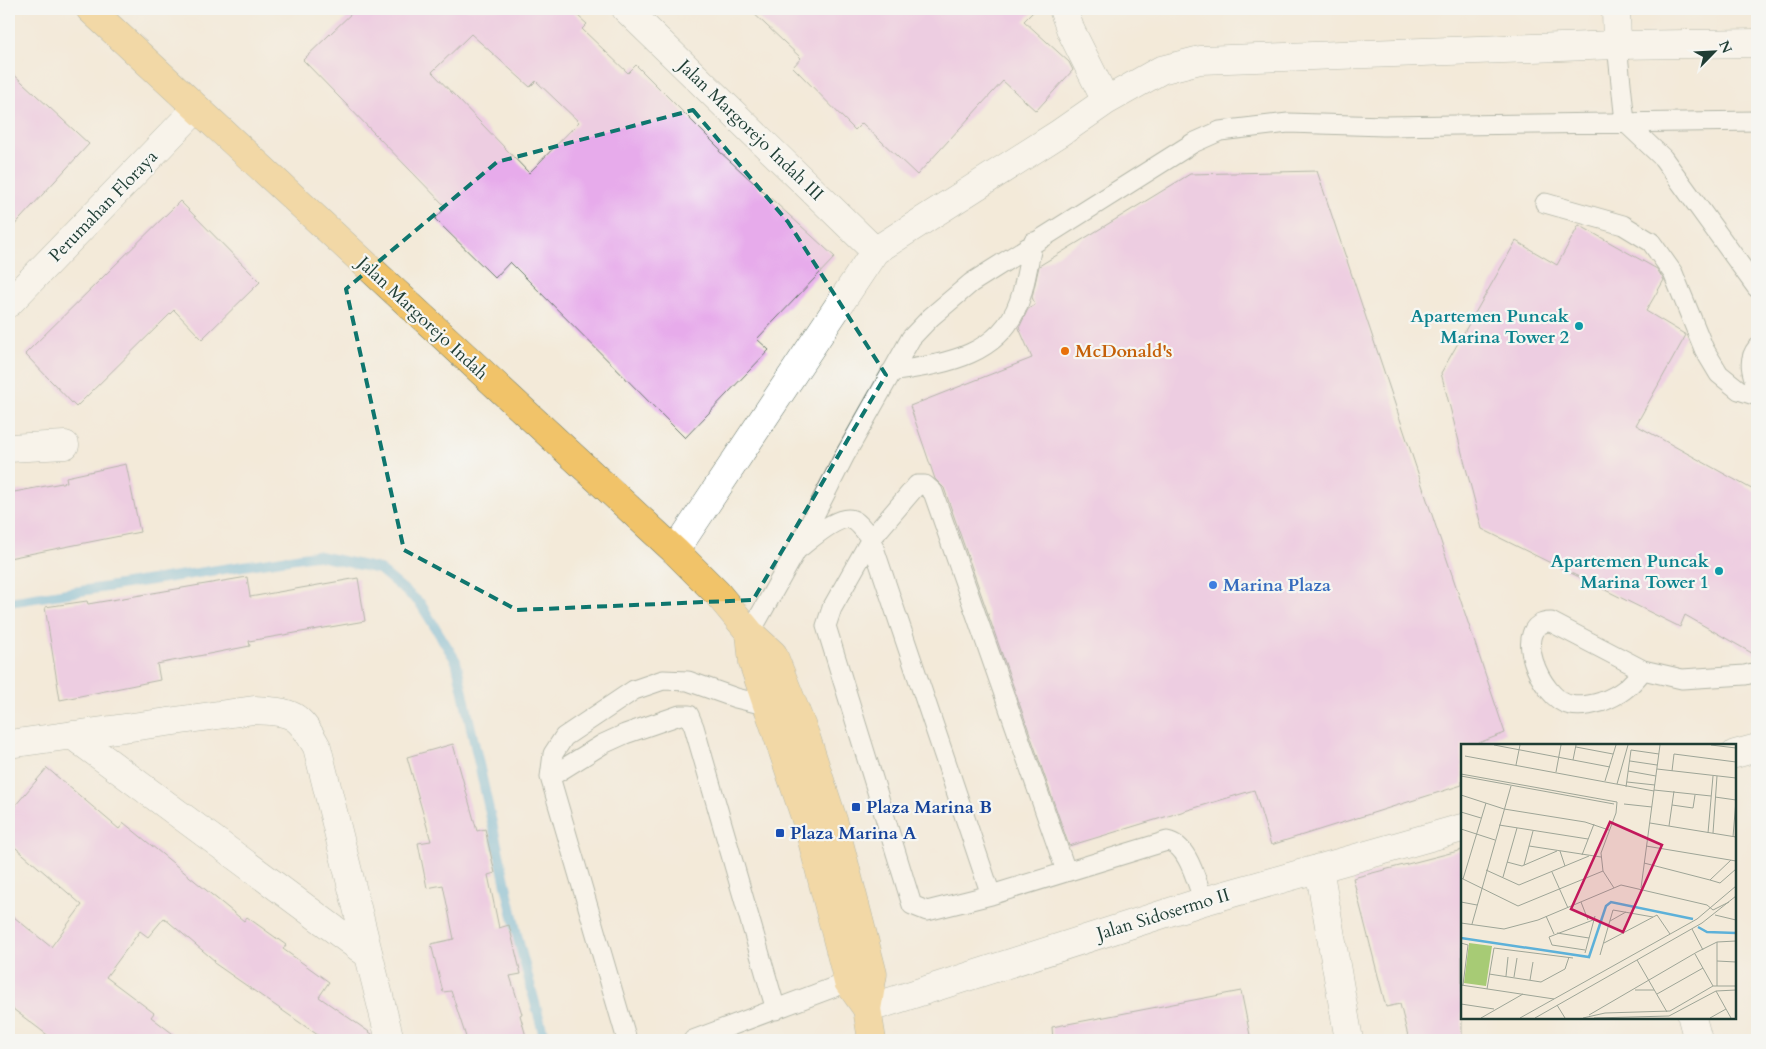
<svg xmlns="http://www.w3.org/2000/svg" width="1766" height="1049" font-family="Cardo,serif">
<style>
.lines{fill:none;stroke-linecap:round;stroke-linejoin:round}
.stream{stroke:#5db1d9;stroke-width:10}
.building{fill:#e7abeb;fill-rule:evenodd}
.service-casing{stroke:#697a6e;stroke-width:21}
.minor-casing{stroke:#697a6e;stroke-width:29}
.primary-casing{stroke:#697a6e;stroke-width:29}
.service{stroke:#fff;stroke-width:19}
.minor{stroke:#fff;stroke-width:28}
.primary{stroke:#f1c369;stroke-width:28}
.marked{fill:none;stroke:#0f766e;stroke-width:4;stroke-dasharray:10 6;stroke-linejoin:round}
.culture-dot{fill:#0f9aa8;stroke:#f6f6f2;stroke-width:2}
.food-dot{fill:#e8710a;stroke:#f6f6f2;stroke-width:2}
.shop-dot{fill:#3f7fe0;stroke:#f6f6f2;stroke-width:2}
.transit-dot{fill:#1a4fb4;stroke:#f6f6f2;stroke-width:2}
.labels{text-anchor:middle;stroke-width:4.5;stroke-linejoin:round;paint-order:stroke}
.street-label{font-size:18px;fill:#1f3d34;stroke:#f6f6f2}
.culture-label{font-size:18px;font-weight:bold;fill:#0d838f;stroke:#f6f6f2;text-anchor:end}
.food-label{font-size:18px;font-weight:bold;fill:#c56008;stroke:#f6f6f2;text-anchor:start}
.shop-label{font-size:18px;font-weight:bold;fill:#366cbe;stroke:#f6f6f2;text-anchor:start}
.transit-label{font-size:18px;font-weight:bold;fill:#164399;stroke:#f6f6f2;text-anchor:start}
.inset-river{fill:none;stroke:#5db1d9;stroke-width:2.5}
.inset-road{fill:none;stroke:#9ea597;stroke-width:1}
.view{fill:#c2185b;fill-opacity:0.15;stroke:#c2185b;stroke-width:2.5}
.inset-edge{fill:none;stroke:#1f3d34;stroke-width:2.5}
</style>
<rect width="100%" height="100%" fill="#f6f6f2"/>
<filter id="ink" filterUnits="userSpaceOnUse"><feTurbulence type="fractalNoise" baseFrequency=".02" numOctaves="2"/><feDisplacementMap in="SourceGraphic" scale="10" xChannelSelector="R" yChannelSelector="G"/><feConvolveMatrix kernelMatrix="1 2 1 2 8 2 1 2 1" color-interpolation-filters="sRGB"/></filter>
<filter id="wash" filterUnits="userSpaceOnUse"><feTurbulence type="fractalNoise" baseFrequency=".0096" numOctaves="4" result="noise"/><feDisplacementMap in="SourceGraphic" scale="20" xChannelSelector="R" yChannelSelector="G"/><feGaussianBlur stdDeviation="1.12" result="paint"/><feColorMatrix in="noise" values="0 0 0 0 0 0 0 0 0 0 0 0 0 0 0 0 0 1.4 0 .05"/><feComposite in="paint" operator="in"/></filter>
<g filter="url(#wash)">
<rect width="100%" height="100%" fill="#f3ead9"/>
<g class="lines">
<path class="stream" d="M9 602 315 555 379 569 420 603 456 661 518 939 545 1040"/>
</g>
<g id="blocks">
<path class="building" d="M356 9H570L587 24 582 29 628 73 636 65 720 149 719 151 835 257 757 339 769 350 685 438 510 262 495 278 435 219 446 207 303 60ZM471 34 530 87 536 81 579 122 529 173 432 72Z
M749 9H1036L1024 21 1069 62 1073 70 1036 111 1003 81 917 175 862 123 855 130 793 67 801 58Z
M9 70 89 144 9 231Z
M1317 171 1505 733 1473 745H1462V785L1271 845 1254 790 1069 846 944 488 935 479 910 406 1032 358 1019 328 1028 309 1035 305 1032 297 1039 266 1190 174Z
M180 201 260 282 202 339 174 310 76 407 25 354Z
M1579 225 1657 269 1664 280 1646 311 1686 335 1636 425 1757 492V656L1685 615 1680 627 1482 529 1441 373 1516 241 1557 265Z
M126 464 140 532 9 558V493L67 482 66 477Z
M247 577 250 597 358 578 365 621 249 641 250 646 157 664 160 680 60 700 45 607 87 601 88 604Z
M453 744 477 831 485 829 495 873 488 875 499 928 509 925 521 974 510 976 522 1014 520 1015 527 1040H467L451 991 443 992 431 944 454 939 443 885 427 888 418 843 431 841 407 757Z
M47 768 119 829 124 823 244 921 247 917 286 945 283 949 329 982 319 997 372 1034 374 1040H325L214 963 215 961 164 918 148 937 140 931 106 977 154 1013 151 1017 181 1040H54L9 1006V913L51 947 82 905 9 842V813Z
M1462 850V1040H1409L1400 1004 1386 1007 1353 878Z
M1241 991 1251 1040H1053L1052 1027Z"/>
</g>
</g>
<g filter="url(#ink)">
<use href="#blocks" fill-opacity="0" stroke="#697a6e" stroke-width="1"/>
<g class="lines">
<defs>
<path id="service" d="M1617 45 1625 122 1663 158 1757 288
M1545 203 1623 225 1651 242 1673 273 1704 349 1719 374 1739 390 1757 396
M1757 348C1747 360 1752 374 1757 387
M891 372C941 364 999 358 1019 302 1026 283 1028 262 1033 242
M798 549C810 540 841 511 855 521 861 525 866 533 871 539L991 895
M750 633 796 551 845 455 911 338 931 317 971 283 1193 143 1220 131 1288 123 1384 126 1757 121
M1643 670C1630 687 1620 695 1601 702 1591 705 1580 707 1570 705 1540 699 1509 622 1551 622L1643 670 1682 679 1745 675 1757 672
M550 777 603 744 625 734 680 715H689L694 727 776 1010
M1066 871 933 492 925 485H917L871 539 832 608 826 626 912 905 927 911 991 895 1167 841C1189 845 1196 882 1204 901
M627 1040 550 777 553 754 564 737 634 690 663 680 688 681 736 698 769 706
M693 1040 848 982"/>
<path id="minor" d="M626 9 875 251
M1063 9 1071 31 1106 101
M1616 9 1617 45
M9 303 196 109
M9 448 65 445
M675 551 875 251 1060 133 1106 101 1161 70 1200 60 1617 45 1757 43
M72 735 369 955
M9 744 254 710C293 712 298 713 317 747L390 1040
M1735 754 1757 748
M1319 868 1349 1040
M867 1009 1204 901 1462 828
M1692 1018 1698 1040"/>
<path id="primary" d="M90 9 675 551 717 593 750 633 773 654 806 737 834 823 873 974 867 1009 872 1040
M750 633 753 663 809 829 848 982 867 1009"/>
</defs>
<use href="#service" class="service-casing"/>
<use href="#minor" class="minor-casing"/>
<use href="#primary" class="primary-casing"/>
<use href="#service" class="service"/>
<use href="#minor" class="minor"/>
<use href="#primary" class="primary"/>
</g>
</g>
<path d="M0 0H1766V1049H0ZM693 110 788 222 886 375 753 600 517 610 404 550 346 289 497 162Z" fill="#f3ead9" fill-opacity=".55" fill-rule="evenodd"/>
<path class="marked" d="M693 110 788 222 886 375 753 600 517 610 404 550 346 289 497 162Z"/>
<g class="culture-dot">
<circle cx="1579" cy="326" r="5"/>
<circle cx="1719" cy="571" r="5"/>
</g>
<circle class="food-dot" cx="1065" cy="351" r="5"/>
<circle class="shop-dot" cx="1213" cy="585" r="5"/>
<g class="transit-dot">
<rect x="851" y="802" width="10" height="10" rx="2.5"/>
<rect x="775" y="828" width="10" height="10" rx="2.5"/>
</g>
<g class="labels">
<g class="street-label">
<text transform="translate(751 130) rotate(44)" y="6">Jalan Margorejo Indah III</text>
<text transform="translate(103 206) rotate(-46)" y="6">Perumahan Floraya</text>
<text transform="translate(423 318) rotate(43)" y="6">Jalan Margorejo Indah</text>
<text transform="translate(1163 914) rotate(-17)" y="6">Jalan Sidosermo II</text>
</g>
<g class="culture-label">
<text x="1569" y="322">Apartemen Puncak<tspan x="1569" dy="21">Marina Tower 2</tspan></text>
<text x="1709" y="567">Apartemen Puncak<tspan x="1709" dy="21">Marina Tower 1</tspan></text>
</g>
<g class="food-label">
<text x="1075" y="357">McDonald's</text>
</g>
<g class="shop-label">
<text x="1223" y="591">Marina Plaza</text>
</g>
<g class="transit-label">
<text x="866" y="813">Plaza Marina B</text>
<text x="790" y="839">Plaza Marina A</text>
</g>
</g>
<g transform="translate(1461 744)">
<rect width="275" height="275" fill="#f3ead9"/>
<path d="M8 199 31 202 25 242 3 239Z" fill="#a7cb75"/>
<path class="inset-river" d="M237 183 246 188 275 189M0 194 128 213 145 162 150 158 232 175"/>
<path class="inset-road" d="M33 1 149 23M250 1 275 4M115 3 152 10M4 12 193 47M112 16 115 1M169 17 196 21M55 21 59 1M196 25 275 34M167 27 195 32M211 27 213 10 275 18M95 28 100 1M0 30 156 58 155 69 140 109 142 127 153 144M0 32 153 60M144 37 155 1M166 38 194 41M156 40 167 1M165 43 170 6 198 10M193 46 250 52M0 51 43 65 124 78 148 86M254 53 275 56M163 60 191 63M211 61 232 64 234 51M0 68 20 74M189 79 275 93M38 81 127 95M208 82 213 47M0 85 34 96M247 89 252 32M252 89 256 32M272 93 275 56M68 102 140 113M185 102 275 117M99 107 104 122M121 111 133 80M46 118 61 122 96 107M183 119 249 136 270 116M63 121 72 87M25 126 58 141 128 112M91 128 107 164M42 133 56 84M0 134 57 162 142 127M2 135 25 59M249 136 259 139 275 125M180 144 199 1M0 158 16 161M120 158 127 176M254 171 275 176M85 172 93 190M149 177 165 168M0 179 43 185 77 176 160 141 246 161 252 166 268 158M11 180 50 42M231 185 242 206M96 189 128 194M0 199 7 201 2 241M143 199 196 171 209 190M124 206 91 201 88 193 132 176M124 209 134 172M234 210 252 242M139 211 152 166 192 173M176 216 206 268M256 217 275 218M28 230 80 238 104 225 108 213M45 232 47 213M53 233 56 214M69 236 72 218M0 241 93 255M256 242V198M26 245 33 204 112 214M174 246H193M255 247 270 274M196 250 242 224M0 260 33 265M96 261 104 274M128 271 236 208 256 198 275 197M20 274 62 250M59 274 236 175 275 142M74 274 241 179 275 152M122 274 144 269 209 267 252 242H275M133 274 208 272 255 247 275 246M249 274 265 265"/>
<path class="view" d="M149 78 201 101 162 188 110 165Z"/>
<rect width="275" height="275" class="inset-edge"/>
</g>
<rect width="1766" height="1049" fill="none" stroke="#f6f6f2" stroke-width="30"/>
<g transform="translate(1714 52) rotate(66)" stroke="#f6f6f2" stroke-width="4" paint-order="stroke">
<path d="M0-4L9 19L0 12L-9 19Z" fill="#1f3d34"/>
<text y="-8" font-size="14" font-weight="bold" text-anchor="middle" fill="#1f3d34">N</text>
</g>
</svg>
